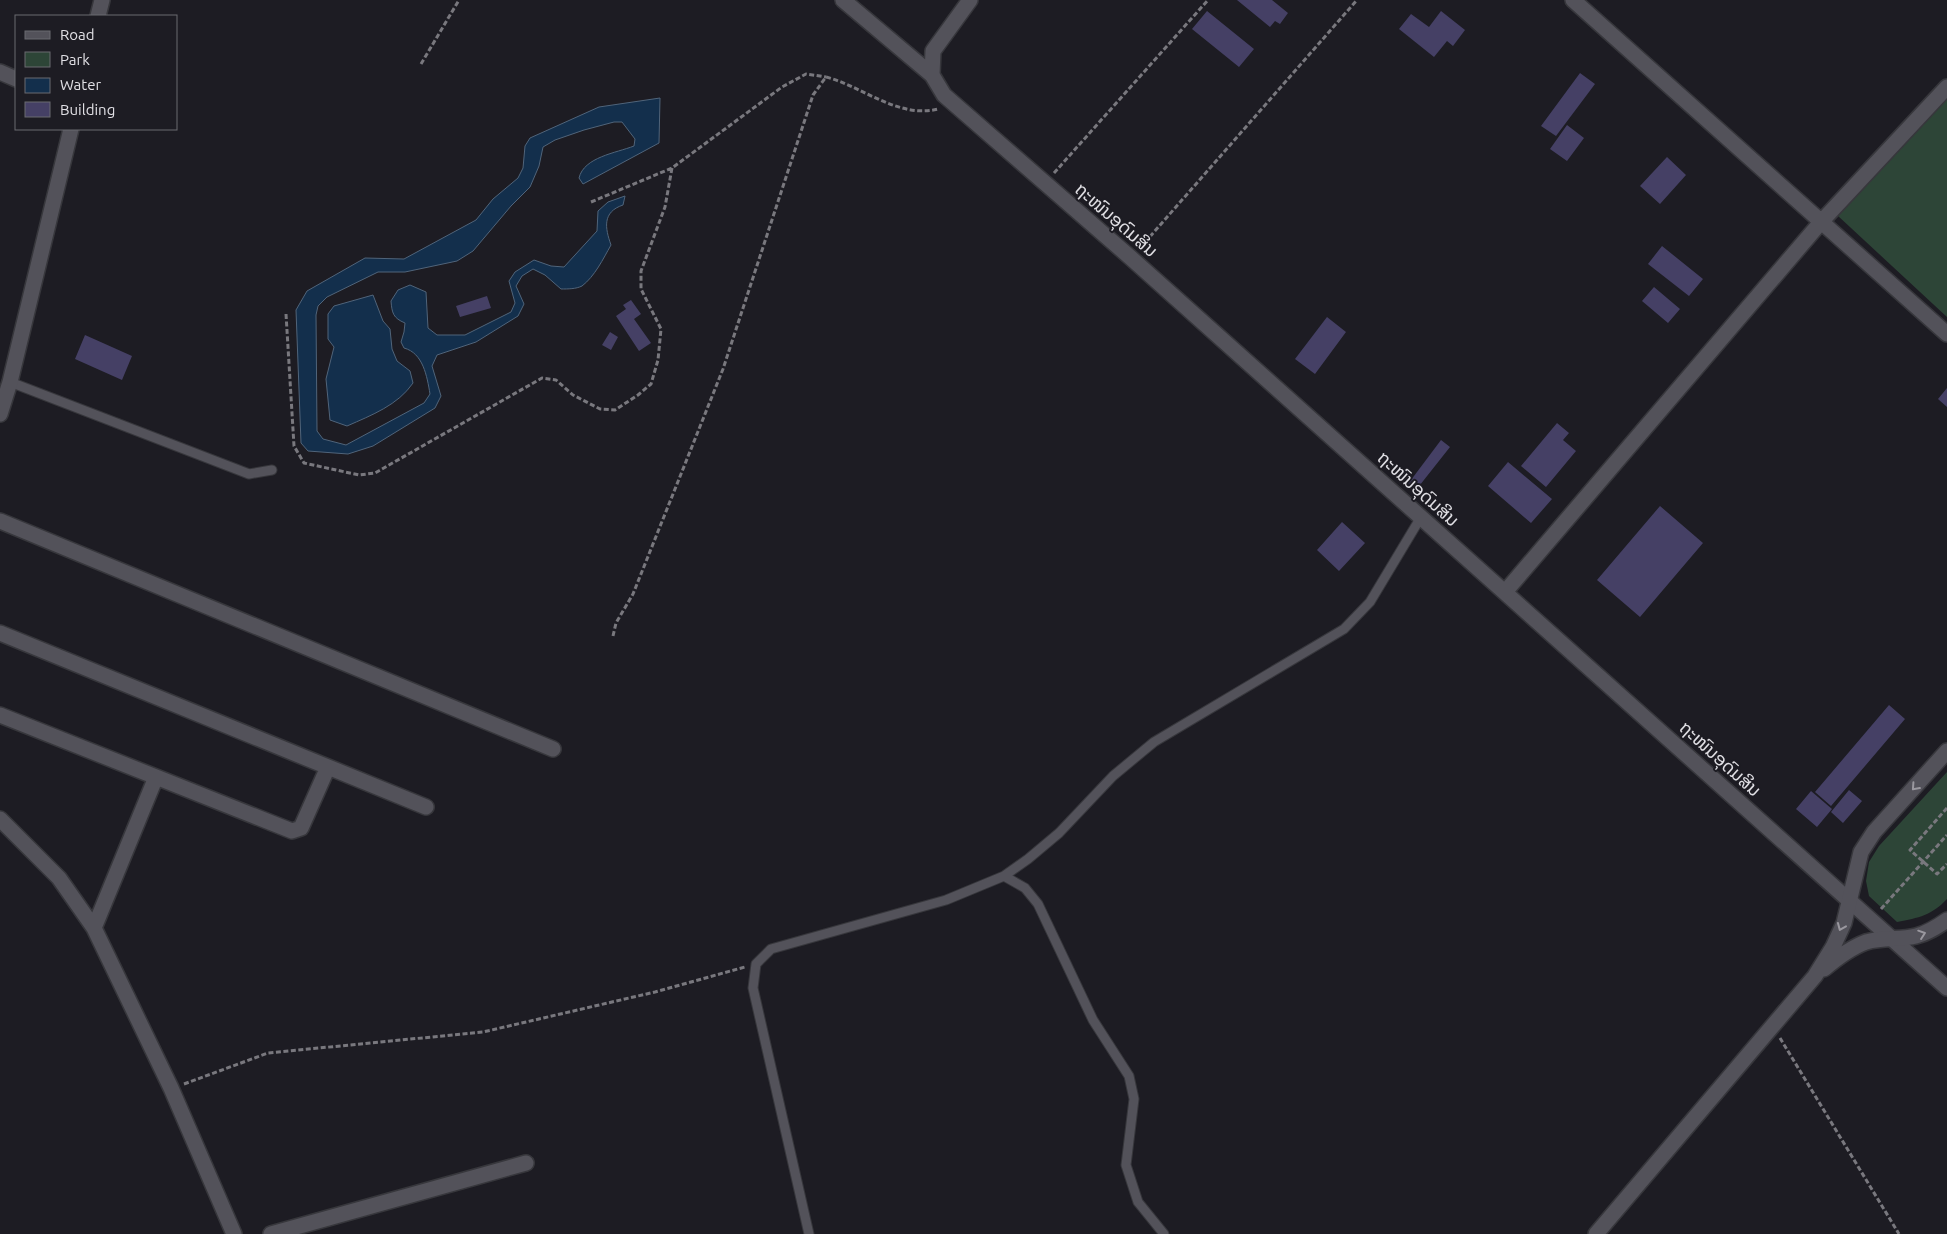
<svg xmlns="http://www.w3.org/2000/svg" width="1947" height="1234" font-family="Ubuntu,'Noto Sans Lao',sans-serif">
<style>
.green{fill:#2d4537}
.water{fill:#132f4c;stroke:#50647a}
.building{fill:#454065}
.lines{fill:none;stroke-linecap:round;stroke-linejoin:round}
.lane-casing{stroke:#37373c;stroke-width:11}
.street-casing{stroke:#37373c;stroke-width:18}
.secondary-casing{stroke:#37373c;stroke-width:18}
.path{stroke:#79787e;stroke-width:3;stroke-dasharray:5 2.5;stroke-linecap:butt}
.lane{stroke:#53525a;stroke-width:9}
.street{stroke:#53525a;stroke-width:15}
.secondary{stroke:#53525a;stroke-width:15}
.oneway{stroke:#9a989f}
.labels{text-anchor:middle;stroke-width:4;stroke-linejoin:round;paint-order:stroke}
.street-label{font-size:18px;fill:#e0dfe4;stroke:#1d1c23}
</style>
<rect width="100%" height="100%" fill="#1d1c23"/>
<path class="green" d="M1947 96V317L1837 215Z
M1947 772V899C1932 915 1919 918 1897 922L1869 896 1866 881 1869 862 1879 846Z"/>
<path class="water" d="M660 98 659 143 583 184 579 178C584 157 616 153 634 146L635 139 622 122H614L584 130 555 140 543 147 539 166 530 187 511 206 473 251 457 261 405 272H378L327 297 318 306 316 315 317 431 323 439 346 445 424 403 430 394C427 376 423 353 404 348L401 342 404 332 405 323C393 318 392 313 391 301L398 290 410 285 426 292 428 328 437 335H465L511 312 515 303 509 281 515 272 534 260 551 266 564 267 597 231 598 211 608 202 625 196 623 205C602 212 605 228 611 245 603 259 595 276 582 286 576 289 568 289 561 289L545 275 533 269 522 276 516 286 524 304 518 316 476 342 437 355 432 366 441 396 435 408 373 446 348 454 308 451 301 443 296 310 307 291 365 258 404 259 476 220 493 199 518 178 523 168 525 146 530 138 599 107Z
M373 295 383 321 390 329 392 349 397 361 410 371 413 383C398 405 372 415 347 426L330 420 326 379 334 347 328 339V314L334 306Z"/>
<path class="building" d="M1237 0H1272L1288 13 1280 24 1275 21 1270 27Z
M1207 11 1254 49 1239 67 1192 29Z
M1441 11 1465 30 1453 46 1447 41 1434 57 1399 29 1411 14 1429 27Z
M1580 73 1595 84 1556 136 1541 126Z
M1567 125 1584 138 1567 161 1550 149Z
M1667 157 1686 175 1660 204 1640 186Z
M1662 246 1703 279 1689 296 1648 264Z
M1654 287 1680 309 1668 323 1642 301Z
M487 296 491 308 460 317 456 306Z
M631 300 641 314 634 319 651 343 639 351 616 316 626 309 623 305Z
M1327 317 1346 332 1315 374 1295 359Z
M610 332 618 337 611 350 602 345Z
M85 335 132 356 122 380 75 359Z
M1947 388V407L1938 399Z
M1557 423 1569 433 1563 440 1576 451 1546 487 1521 466Z
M1441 440 1450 447 1416 490 1408 484Z
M1508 462 1552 499 1531 523 1488 486Z
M1660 506 1703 543 1640 617 1597 580Z
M1342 522 1365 543 1339 571 1317 550Z
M1889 705 1905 719 1831 806 1815 792Z
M1849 790 1862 801 1843 823 1831 812Z
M1811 791 1832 809 1817 827 1796 809Z"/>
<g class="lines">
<defs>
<path id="lane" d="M10 382 249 474 272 470
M1004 876 1025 888 1038 904 1093 1020 1129 1076 1134 1099 1126 1165 1138 1202 1164 1234
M809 1234 753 988 756 964 771 949 946 900 1004 876 1028 859 1059 833 1113 776 1154 742 1344 629 1370 602 1421 517"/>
<path id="street" d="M843 0 932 75
M970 0 933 51 932 75 944 95 1131 258 1947 988
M1573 0 1947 334
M98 16 102 0
M0 72 16 79
M0 414 10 382 71 129
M0 521 553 749
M1505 592 1821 222 1947 87
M0 633 426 807
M0 715 292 831 301 828 328 767
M0 819 59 878 94 928 171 1088 234 1234
M94 928 156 777
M271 1234 526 1163"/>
<path id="secondary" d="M1824 969C1837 958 1850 948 1866 942 1883 937 1900 940 1916 936 1928 933 1937 927 1947 920
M1596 1234 1815 976 1833 947 1844 923 1861 852 1874 832 1947 751"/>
</defs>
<use href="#lane" class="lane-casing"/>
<use href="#street" class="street-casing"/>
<use href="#secondary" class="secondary-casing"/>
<path class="path" d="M421 64 459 0
M1054 173 1208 0
M591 202 672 168 782 87 806 74 826 77
M1140 248 1357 0
M286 314 294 446 304 463 359 475 375 473 542 378 556 380 573 395 600 409 615 410 638 395 651 384 658 360 661 329 641 289V271L665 207 672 168
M613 636 616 623 633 594 723 369 813 95 826 77C862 86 898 119 938 109
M1947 808 1910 850 1937 874 1947 864
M1881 909 1947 835
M1780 1038 1899 1234
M184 1084 268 1053 483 1032 655 992 745 967"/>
<use href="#lane" class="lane"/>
<use href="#street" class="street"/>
<use href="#secondary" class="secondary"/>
</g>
<defs><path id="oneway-chevron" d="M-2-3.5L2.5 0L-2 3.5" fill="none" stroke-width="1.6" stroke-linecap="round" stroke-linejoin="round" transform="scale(1.25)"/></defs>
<g class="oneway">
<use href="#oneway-chevron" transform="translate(1915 787) rotate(132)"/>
<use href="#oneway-chevron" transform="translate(1841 927) rotate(113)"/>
<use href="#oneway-chevron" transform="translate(1922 934) rotate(-19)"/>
</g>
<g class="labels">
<g class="street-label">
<text transform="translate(1116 220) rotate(41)" y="6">ຖະໜົນອຸດົມສິນ</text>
<text transform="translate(1418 489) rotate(42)" y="6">ຖະໜົນອຸດົມສິນ</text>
<text transform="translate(1720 759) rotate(42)" y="6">ຖະໜົນອຸດົມສິນ</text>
</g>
</g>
<rect x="15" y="15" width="162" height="115" fill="#1d1c23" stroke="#6b6a70"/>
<rect x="25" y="31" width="25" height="8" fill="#53525a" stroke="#6b6a70"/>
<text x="60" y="40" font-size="15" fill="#e0dfe4">Road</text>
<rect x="25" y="52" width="25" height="15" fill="#2d4537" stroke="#6b6a70"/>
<text x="60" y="65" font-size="15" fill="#e0dfe4">Park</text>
<rect x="25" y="78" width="25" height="15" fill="#132f4c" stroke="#6b6a70"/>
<text x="60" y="90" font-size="15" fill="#e0dfe4">Water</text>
<rect x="25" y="102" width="25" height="15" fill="#454065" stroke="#6b6a70"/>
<text x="60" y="115" font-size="15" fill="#e0dfe4">Building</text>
</svg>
